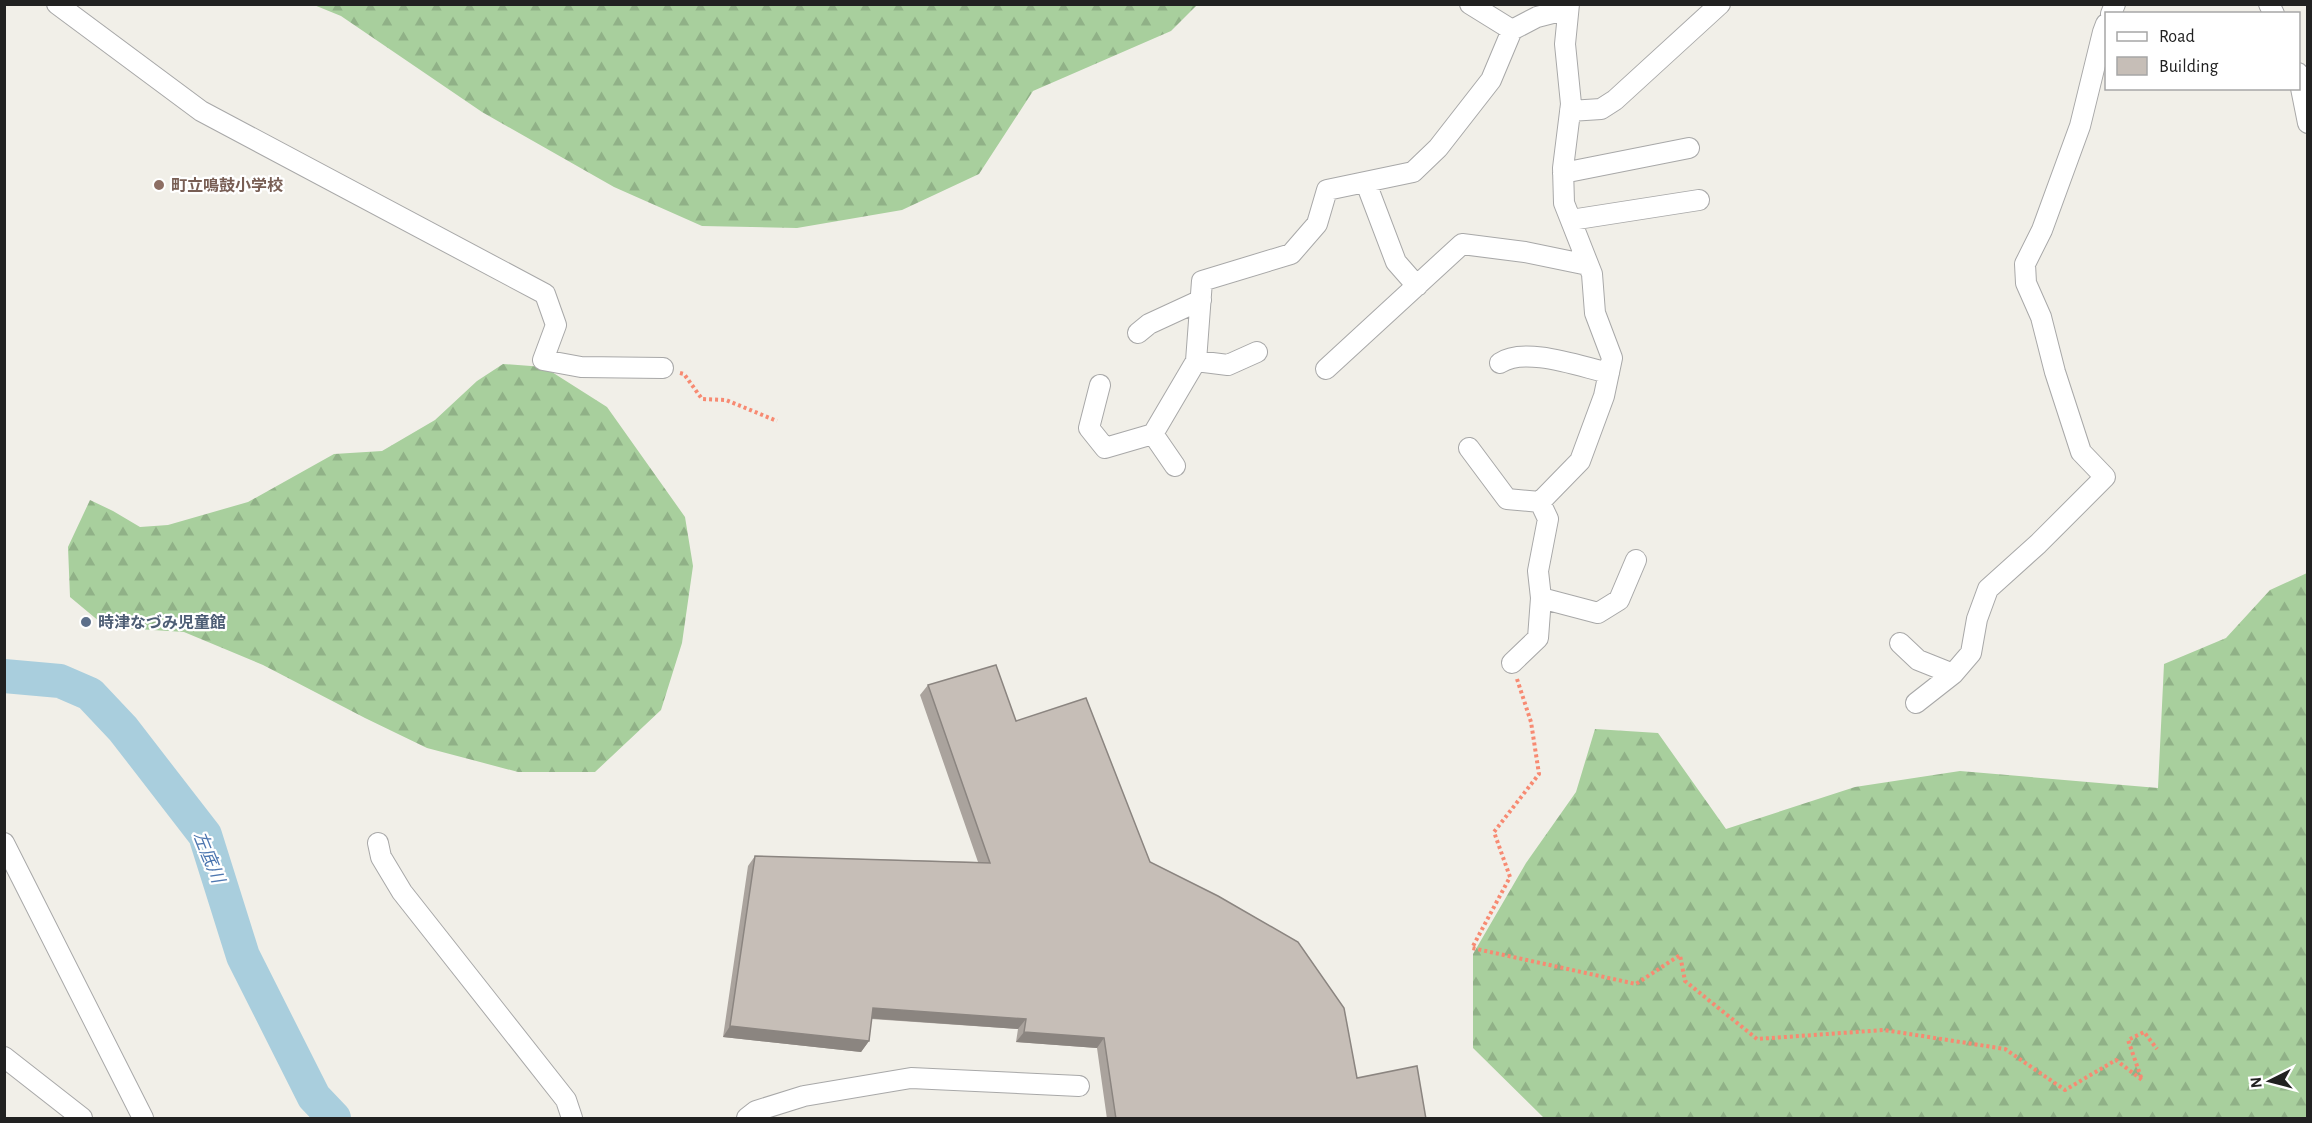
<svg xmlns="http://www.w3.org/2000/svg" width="2312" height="1123" font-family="'Alegreya Sans','Noto Sans JP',sans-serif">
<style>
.forest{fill:url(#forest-firs)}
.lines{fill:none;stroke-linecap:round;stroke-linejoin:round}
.river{stroke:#a9cedd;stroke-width:34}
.minor-casing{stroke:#a8a8a8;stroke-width:22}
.path{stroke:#f78a72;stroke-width:4;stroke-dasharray:3 3;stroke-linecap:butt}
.minor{stroke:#fff;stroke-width:20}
.wall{fill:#aaa39d}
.shaded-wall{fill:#8b8580}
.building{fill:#c6beb7;stroke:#8b8580;stroke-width:1.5}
.education-dot{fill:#8d6e63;stroke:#fff;stroke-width:2}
.service-dot{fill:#5c6f8a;stroke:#fff;stroke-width:2}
.labels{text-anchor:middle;stroke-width:4.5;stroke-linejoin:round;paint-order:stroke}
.education-label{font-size:16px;font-weight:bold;fill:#785e54;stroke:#fff;text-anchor:start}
.service-label{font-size:16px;font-weight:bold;fill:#4e5e75;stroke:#fff;text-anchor:start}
.water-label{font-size:18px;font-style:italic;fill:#4e77b0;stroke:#fff}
</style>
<defs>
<pattern id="forest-firs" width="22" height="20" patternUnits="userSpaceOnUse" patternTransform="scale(1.5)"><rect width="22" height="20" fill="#a8cf9d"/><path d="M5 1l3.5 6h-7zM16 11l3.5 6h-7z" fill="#90b187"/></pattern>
</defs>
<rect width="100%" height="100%" fill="#f1efe8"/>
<path class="forest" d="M314 5H1197L1171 31 1033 91 979 174 902 210 797 228 702 226 614 187 482 112 341 16Z
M503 364 544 367 607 407 685 517 693 566 682 643 661 710 595 772H518L427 748 365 718 263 665 184 632 106 627 70 597 68 547 90 500 113 511 140 527 168 525 248 502 334 454 382 451 435 420 477 381Z
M2307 573V1118H1544L1473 1048V954L1526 863 1576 792 1595 729 1658 733 1726 829 1855 787 1960 771 2158 788 2164 664 2226 638 2270 590Z"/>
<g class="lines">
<path class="river" d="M4 676 60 681 90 694 123 729 205 835 243 956 314 1097 334 1118"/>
<defs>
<path id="minor" d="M57 4 201 111 545 294 556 325 543 360 581 367 663 368
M1470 4 1512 30
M2269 4 2274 14
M2111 14 2115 4
M2298 73 2308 123
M1570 111 1601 109 1615 100 1720 4
M1563 173 1689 148
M1366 183 1396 262 1417 286
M1571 220 1699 200
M1138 333 1149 324 1201 300
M1196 361 1228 365 1257 352
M1500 363C1525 346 1581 367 1609 373
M1326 369 1462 244 1525 252 1588 265
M1100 385 1089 428 1105 448 1153 434 1196 361 1202 281 1291 254 1317 224 1327 190 1413 172 1438 148 1491 80 1512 30 1537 17 1568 9
M1153 434 1175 466
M1469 448 1507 499 1540 502
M1541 598 1598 613 1619 600 1636 560
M1900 643 1918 660 1953 674
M1512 663 1538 638 1541 598 1538 571 1548 519 1540 502 1580 461 1604 396 1612 358 1595 313 1592 274 1564 203 1563 168 1571 104 1565 44 1569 4
M1916 703 1953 674 1971 653 1977 619 1988 589 2038 544 2105 477 2081 452 2055 372 2041 317 2026 283 2025 264 2042 230 2080 126 2103 32 2106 24
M4 843 143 1118
M378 843 381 857 402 892 566 1100 572 1118
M4 1057 82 1118
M747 1118 756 1111 804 1096 911 1078 1079 1086"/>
</defs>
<use href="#minor" class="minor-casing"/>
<path class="path" d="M680 373 684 374 702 399 726 400 777 421
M1517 679 1531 722 1539 774 1494 832 1510 877 1472 948 1636 984 1680 955 1685 981 1757 1039 1884 1030 2005 1049 2065 1090 2116 1060 2142 1080 2128 1040 2144 1032 2157 1049"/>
<use href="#minor" class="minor"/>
</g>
<path class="wall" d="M928 685 1016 721 1357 1078 1426 1119H1107L1097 1048 1016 1042 1018 1029 871 1019 869 1041 861 1052 723 1037 748 866 755 856 978 862 920 695Z"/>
<path class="shaded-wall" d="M873 1008 1026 1019 1018 1029 865 1018Z
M730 1026 869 1041 861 1052 723 1037Z
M1024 1032 1104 1038 1097 1048 1016 1042Z"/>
<path class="building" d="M996 665 1016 721 1086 698 1150 862 1218 896 1298 942 1344 1008 1357 1078 1417 1066 1426 1119H1116L1104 1038 1024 1032 1026 1019 873 1008 869 1041 730 1026 755 856 990 863 928 685Z"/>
<circle class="education-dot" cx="159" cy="185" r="6"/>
<circle class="service-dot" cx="86" cy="622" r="6"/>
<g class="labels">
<g class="education-label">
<text x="171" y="191">町立鳴鼓小学校</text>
</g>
<g class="service-label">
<text x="98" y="628">時津なづみ児童館</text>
</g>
<g class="water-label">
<text transform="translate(209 857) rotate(68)" y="6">左底川</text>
</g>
</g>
<rect width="2312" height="1123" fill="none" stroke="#212121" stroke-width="12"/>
<rect x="2105" y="12" width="195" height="78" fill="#ffffff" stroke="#a6a6a6" stroke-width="1.5"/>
<rect x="2117" y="32" width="30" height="9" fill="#ffffff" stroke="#a6a6a6" stroke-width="1.5"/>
<text x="2159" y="42" font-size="18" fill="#212121">Road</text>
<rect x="2117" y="57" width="30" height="18" fill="#c6beb7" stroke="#a6a6a6" stroke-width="1.5"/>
<text x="2159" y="72" font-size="18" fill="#212121">Building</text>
<g transform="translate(2270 1081) rotate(264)" stroke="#ffffff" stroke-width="4.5" paint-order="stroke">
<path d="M0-4.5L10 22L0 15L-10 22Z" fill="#212121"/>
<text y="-9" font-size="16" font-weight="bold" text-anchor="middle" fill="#212121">N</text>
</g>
</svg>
